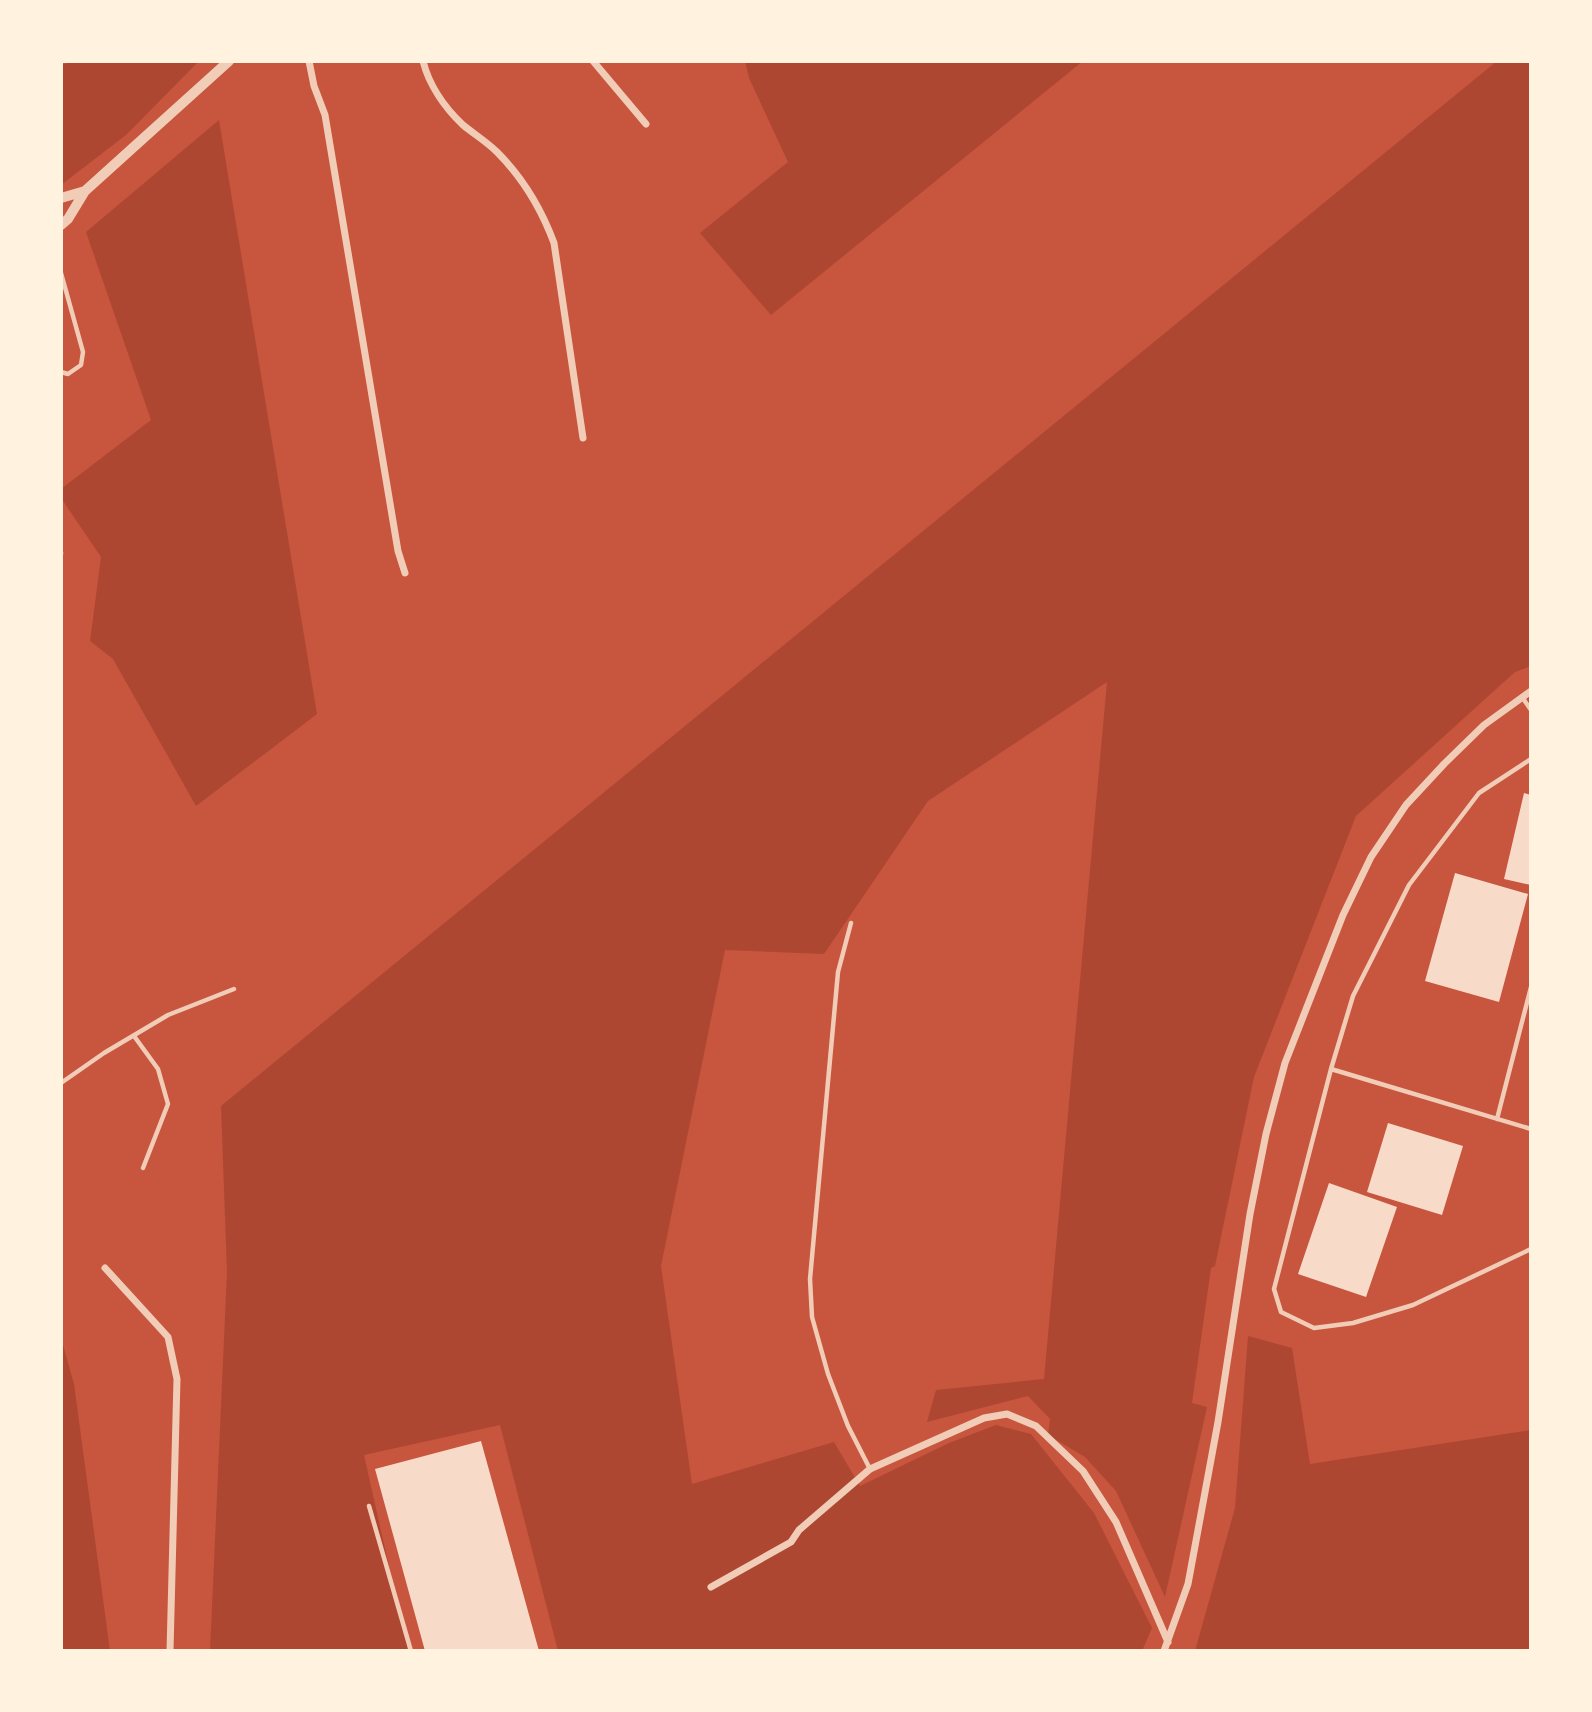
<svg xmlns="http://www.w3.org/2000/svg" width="1592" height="1712" font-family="'Open Sans',sans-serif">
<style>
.green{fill:#ae4732}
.building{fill:#f7dbc8}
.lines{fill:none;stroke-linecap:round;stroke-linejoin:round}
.service{stroke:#f1ccb7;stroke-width:4.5}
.minor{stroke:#f1ccb7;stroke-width:7}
.tertiary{stroke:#f1ccb7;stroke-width:10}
</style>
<rect width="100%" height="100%" fill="#c8553d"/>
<path class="green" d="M75 61H199L126 135 61 185V65Z
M745 61H1083L771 315 700 233 788 162 749 78Z
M1497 61H1531V666L1515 672 1356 816 1254 1077 1215 1266 1211 1268 1192 1403 1207 1407 1165 1597 1116 1491 1085 1457 1048 1435 1050 1419 1028 1396 927 1422 936 1390 1044 1379 1107 682 928 801 824 954 725 950 661 1266 692 1484 834 1442 860 1486 949 1443 996 1425 1031 1434 1094 1513 1152 1628 1142 1651H558L500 1425 364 1455 408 1651H210L227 1272 221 1106Z
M219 120 317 714 196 806 113 659 90 641 101 557 61 498V489L151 420 86 232Z
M1248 1336 1292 1348 1310 1464 1531 1430V1651H1195L1235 1508Z
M61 1338 74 1384 110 1651H61Z"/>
<path class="building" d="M1524 793 1531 795V885L1504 879Z
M1455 873 1528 894 1499 1002 1425 981Z
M1388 1123 1463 1146 1442 1215 1367 1192Z
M1329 1183 1397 1207 1366 1297 1298 1274Z
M481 1441 539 1651H425L375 1469Z"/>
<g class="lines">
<path class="service" d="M61 273 83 352 81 365 68 374 61 372
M61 552V554
M1522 697 1531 710
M1531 759 1479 793 1409 885 1353 996 1331 1069 1274 1289 1281 1312 1314 1328 1353 1323 1413 1305 1531 1249
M851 923 838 972 810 1279 812 1317 828 1374 848 1426 870 1469
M134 1036 158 1069 168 1104 143 1168
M1331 1069 1531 1129
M61 1083 104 1053 168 1015 234 989
M1497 1119 1531 987
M369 1506 411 1651"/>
<path class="minor" d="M309 61 314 86 325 115 398 551 405 573
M423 61C429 85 445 108 463 125 474 134 487 142 497 152 523 178 541 208 554 243L583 438
M593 61 646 124
M105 1268 168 1337 177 1379 170 1651
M711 1587 791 1542 799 1530 870 1469 984 1418 1007 1414 1036 1426 1083 1471 1116 1522 1168 1642
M1164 1651 1188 1584 1218 1422 1250 1214 1266 1134 1285 1063 1343 915 1371 857 1406 805 1444 764 1484 725 1531 691"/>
<path class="tertiary" d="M61 198 85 191
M61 225 68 219 85 191 229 61"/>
</g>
<rect width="1592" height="1712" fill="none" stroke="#fff3e0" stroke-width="126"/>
</svg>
